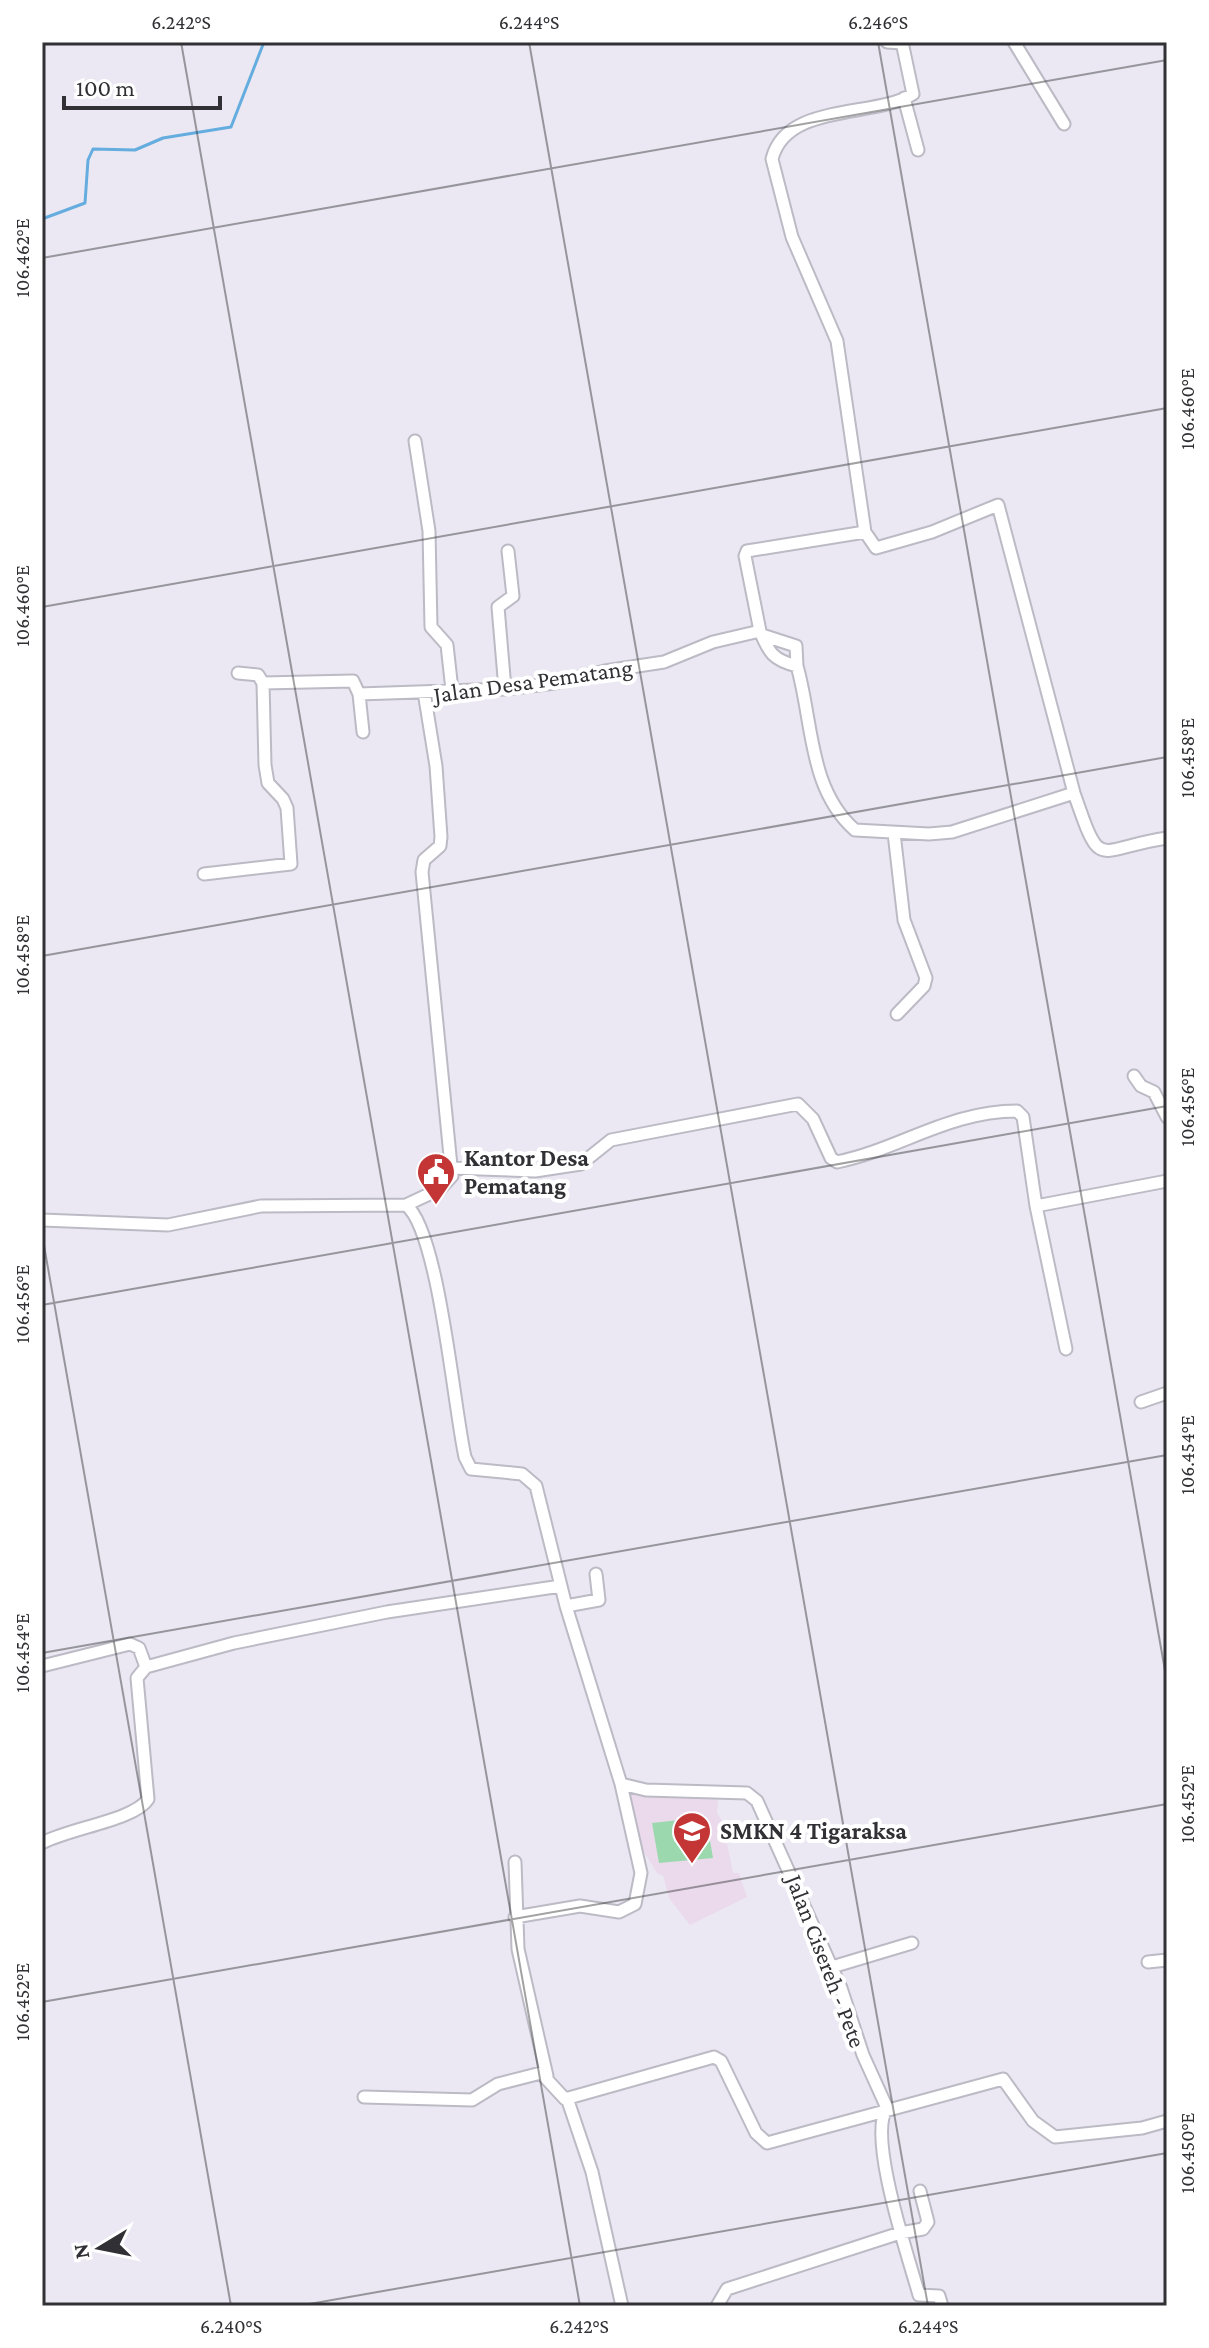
<svg xmlns="http://www.w3.org/2000/svg" width="1209" height="2348" font-family="'Crimson Pro',serif">
<style>
.education{fill:#eadaec}
.green{fill:#9bd8ad}
.lines{fill:none;stroke-linecap:round;stroke-linejoin:round}
.stream{stroke:#65adde;stroke-width:3}
.minor-casing{stroke:#bcbac4;stroke-width:15}
.minor{stroke:#fff;stroke-width:11}
.ticks{fill:none;stroke:#313034;stroke-width:2;stroke-opacity:0.45}
.labels{text-anchor:middle;stroke-width:8;stroke-linejoin:round;paint-order:stroke}
.street-label{font-size:24px;fill:#313034;stroke:#fff}
.poi-label{font-size:24px;font-weight:bold;fill:#313034;stroke:#fff;text-anchor:start}
.neatline{fill:none;stroke:#313034;stroke-width:3}
.ticks-label{font-size:20px;text-anchor:middle;fill:#313034}
</style>
<rect width="100%" height="100%" fill="#ebe8f3"/>
<path class="education" d="M647 1791 707 1796 718 1801 717 1813 723 1823 733 1873H739L747 1897 690 1925 669 1898 663 1875 658 1874 645 1854 633 1821 628 1794Z"/>
<path class="green" d="M706 1817 713 1858 659 1863 652 1823Z"/>
<g class="lines">
<path class="stream" d="M42 219 85 203 88 160 93 149 135 150 163 138 231 127 264 42"/>
<defs>
<path id="minor" d="M887 42 902 43
M902 42 913 94C876 118 786 102 772 159L792 237 837 341 865 532 876 548 932 532 998 505 1074 793C1102 874 1094 849 1167 838
M1014 42 1064 124
M904 98 918 150
M415 441 429 531 431 627 447 645 452 690
M760 631C769 653 773 660 797 666 813 721 808 789 855 830L929 834 952 832 1074 793
M762 635 796 646 797 666
M238 673 258 675 263 683 353 681 359 694 363 732
M505 689 498 607 513 596 508 551
M359 694 505 689 555 683 605 671 664 662 713 642 760 631 745 556 747 551 865 532
M894 833 904 920 926 978 924 986 897 1014
M204 874 291 864 287 808 283 799 268 783 265 765 263 683
M1134 1076 1141 1086 1154 1092 1167 1117
M450 1168 535 1171 581 1164 611 1140 798 1104 813 1119 831 1158 837 1162C900 1149 949 1111 1017 1111L1023 1117 1036 1206 1167 1181
M406 1205 440 1189 452 1176 422 872 424 860 440 846 441 837 436 766 424 692
M1036 1206 1066 1349
M42 1220 168 1225 261 1206 406 1205C439 1231 454 1409 465 1457L471 1469 522 1474 536 1486 566 1606 621 1784 646 1790 747 1793 757 1801 841 1988 863 2055 887 2108
M1141 1402 1167 1393
M566 1606 599 1600 596 1574
M42 1666 130 1644 139 1648 146 1667
M42 1843C70 1828 135 1820 148 1799L137 1678 146 1667 234 1643 387 1612 561 1586
M515 1862 518 1949 547 2076
M515 1917 580 1906 619 1912 635 1904 641 1873 621 1784
M1148 1962 1167 1960
M832 1967 912 1943
M364 2097 472 2100 498 2084 541 2073 565 2099 714 2057 721 2061 756 2133 767 2143 1003 2079 1033 2121 1055 2137 1142 2128 1167 2121
M567 2098 592 2172 622 2306
M887 2108C867 2136 909 2259 919 2295L939 2296 942 2306
M717 2306 727 2289 900 2233 923 2229 928 2222 920 2191"/>
</defs>
<use href="#minor" class="minor-casing"/>
<use href="#minor" class="minor"/>
</g>
<path class="ticks" d="M181 42 580 2306M529 42 928 2306M878 42 1167 1682M42 258 1167 60M42 607 1167 408M42 956 1167 757M42 1234 231 2306M42 1305 1167 1106M42 1653 1167 1455M42 2002 1167 1804M298 2306 1167 2153"/>
<defs>
<symbol id="civic-pin" viewBox="-11 -11 22 30"><path d="M0 17L-7.5 6A9.5 9.5 0 1 1 7.5 6Z" fill="#c43536" stroke="#fff"/><path d="M-.6-6.5H3V-4.5H.6V-3L4-1V1h2V6H-6V1h2V-1L-.6-3ZM-1.2 2.5V6h2.4V2.5Z" fill="#fff"/></symbol>
<symbol id="school-pin" viewBox="-11 -11 22 30"><path d="M0 17L-7.5 6A9.5 9.5 0 1 1 7.5 6Z" fill="#c43536" stroke="#fff"/><path d="M0-5L7-2L0 1L-7-2ZM-4 1L0 2.5L4 1V4Q0 6-4 4Z" fill="#fff"/></symbol>
</defs>
<g fill-rule="evenodd">
<use href="#civic-pin" x="414" y="1150" width="44" height="60"/>
<use href="#school-pin" x="670" y="1809" width="44" height="60"/>
</g>
<g class="labels">
<g class="street-label">
<text transform="translate(533 681) rotate(-8)" y="8">Jalan Desa Pematang</text>
<text transform="translate(826 1961) rotate(69)" y="8">Jalan Cisereh - Pete</text>
</g>
<g class="poi-label">
<text x="464" y="1166">Kantor Desa<tspan x="464" dy="28">Pematang</tspan></text>
<text x="720" y="1839">SMKN 4 Tigaraksa</text>
</g>
</g>
<rect width="1209" height="2348" fill="none" stroke="#ffffff" stroke-width="88"/>
<g transform="translate(100 2248) rotate(260)" stroke="#ffffff" stroke-width="6" paint-order="stroke">
<path d="M0-6L14 30L0 20L-14 30Z" fill="#313034"/>
<text y="-12" font-size="22" font-weight="bold" text-anchor="middle" fill="#313034">N</text>
</g>
<path d="M64 96v12h156v-12" fill="none" stroke="#313034" stroke-width="4"/>
<text x="76" y="96" font-size="24" fill="#313034" stroke="#ffffff" stroke-width="6" paint-order="stroke">100 m</text>
<rect x="44" y="44" width="1121" height="2260" class="neatline"/>
<g class="ticks-label">
<text x="181" y="29">6.242°S</text>
<text x="529" y="29">6.244°S</text>
<text x="878" y="29">6.246°S</text>
<text transform="translate(22 258) rotate(-90)" y="7">106.462°E</text>
<text transform="translate(1187 409) rotate(-90)" y="7">106.460°E</text>
<text transform="translate(22 606) rotate(-90)" y="7">106.460°E</text>
<text transform="translate(1187 758) rotate(-90)" y="7">106.458°E</text>
<text transform="translate(22 955) rotate(-90)" y="7">106.458°E</text>
<text transform="translate(1187 1107) rotate(-90)" y="7">106.456°E</text>
<text transform="translate(22 1304) rotate(-90)" y="7">106.456°E</text>
<text transform="translate(1187 1455) rotate(-90)" y="7">106.454°E</text>
<text transform="translate(22 1653) rotate(-90)" y="7">106.454°E</text>
<text transform="translate(1187 1804) rotate(-90)" y="7">106.452°E</text>
<text transform="translate(22 2002) rotate(-90)" y="7">106.452°E</text>
<text transform="translate(1187 2153) rotate(-90)" y="7">106.450°E</text>
<text x="231" y="2333">6.240°S</text>
<text x="579" y="2333">6.242°S</text>
<text x="928" y="2333">6.244°S</text>
</g>
</svg>
